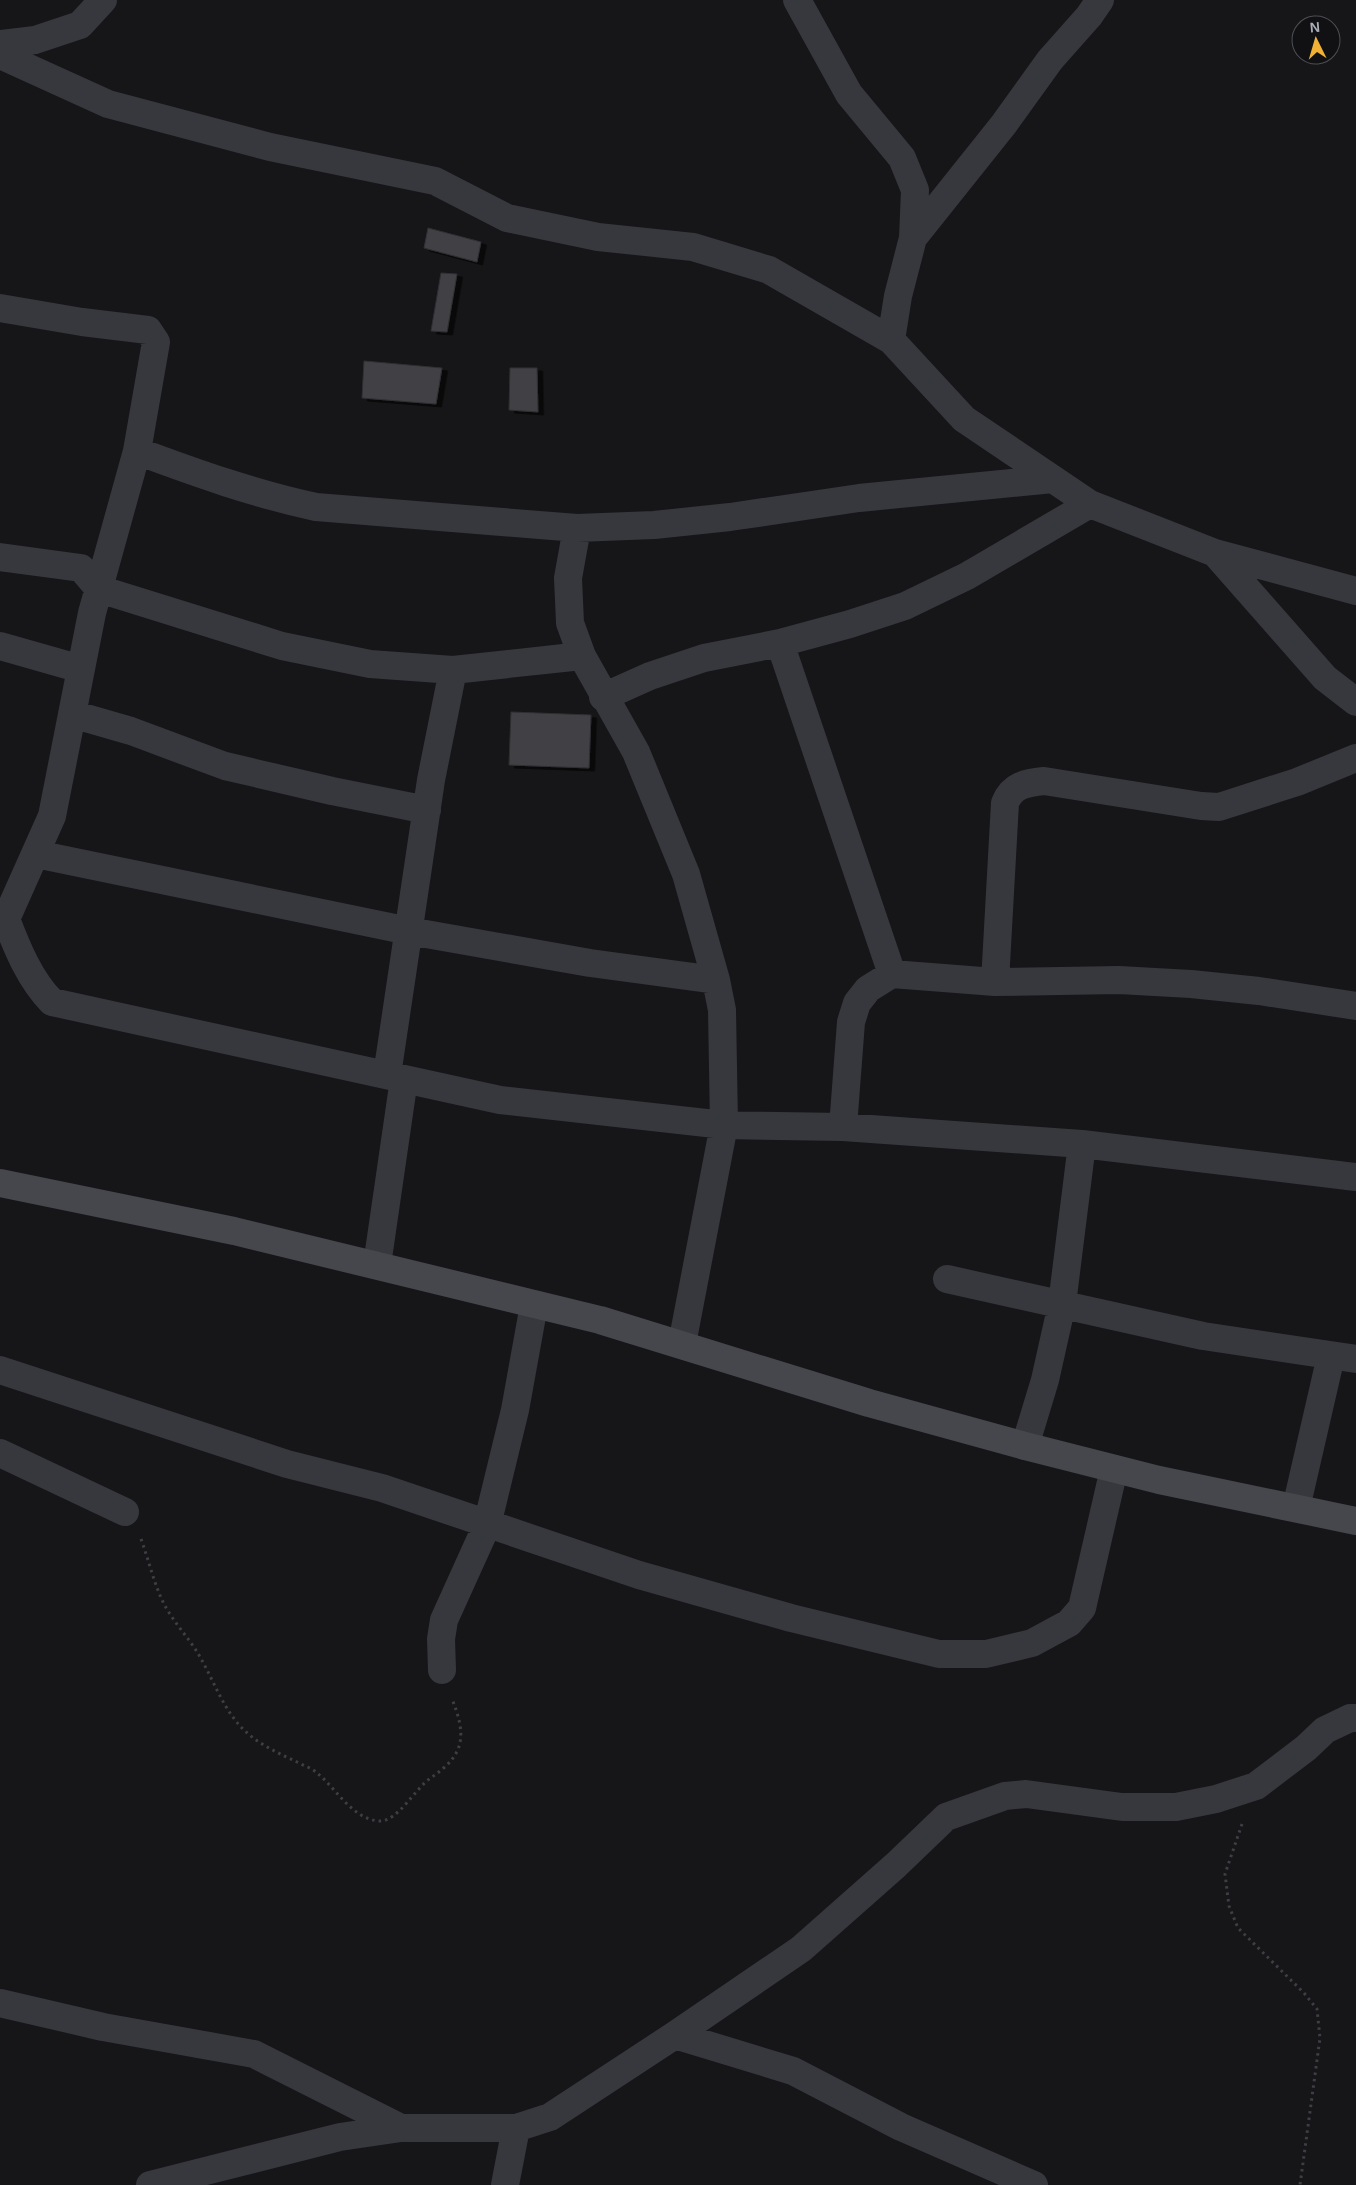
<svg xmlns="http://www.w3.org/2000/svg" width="1356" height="2185" font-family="Arial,sans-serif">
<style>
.building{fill:#404145;stroke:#303034;filter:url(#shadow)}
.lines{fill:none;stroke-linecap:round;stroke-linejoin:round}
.path{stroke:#3d3f44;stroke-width:3;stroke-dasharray:2.5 4;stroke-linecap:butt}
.street{stroke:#37383d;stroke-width:28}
.secondary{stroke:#45474d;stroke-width:28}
</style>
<defs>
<filter id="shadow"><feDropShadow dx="5.5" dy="3" stdDeviation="0" flood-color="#0009"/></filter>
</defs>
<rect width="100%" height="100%" fill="#161618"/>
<path class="building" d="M428 228 481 242 477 262 424 248Z
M441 273 457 274 447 332 431 331Z
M364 361 442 368 436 404 362 398Z
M510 368H537L538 412 509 410Z
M511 712 591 715 589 768 509 765Z"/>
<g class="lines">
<path class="path" d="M141 1539C149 1561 154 1584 164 1604 174 1623 190 1639 200 1657 214 1681 223 1709 243 1729 258 1744 278 1753 297 1762 304 1766 312 1768 317 1773 336 1788 352 1819 379 1821 398 1822 415 1788 432 1777 466 1754 466 1734 452 1699
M1242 1824 1225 1874 1229 1906 1238 1928 1304 1993 1317 2009 1320 2038 1300 2185"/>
<path class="street" d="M797 0 849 94 902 158 915 190 913 238 898 296 891 340
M0 44 35 40 80 25 103 0
M0 55 108 104 270 147 435 181 507 218 598 237 693 247 769 270 891 340 964 419 1090 504 1215 553 1356 591
M913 238 1004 124 1050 60 1089 16 1100 0
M0 308 82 322 148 330 156 342 137 451 92 613 52 816 6 919
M137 451C196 473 255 494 316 507L577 528 654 525 730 517 859 498 1053 479
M577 528 568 578 570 623 582 656 636 752 686 874 716 980 722 1010 724 1125 682 1344
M1215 553 1325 678 1356 702
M0 557 81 568 99 589 282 646 370 664 453 670 582 656
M780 643 892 974
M0 646 81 669
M603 697 650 676 704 658 780 643 850 624 905 606 967 576 1090 504
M72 714 131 731 225 766 332 791 427 810
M36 854 409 931 590 963 716 980
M0 917 6 919C17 948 30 980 52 1002L500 1100 724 1125 843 1127 1082 1144 1356 1177
M995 982 1005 803C1012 785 1026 783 1044 781L1201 806 1219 807 1297 782 1356 758
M387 1075 431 780 453 670
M843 1127 851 1022 857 1003 868 989 892 974 995 982 1119 980 1191 984 1259 991 1356 1006
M377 1265 404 1079
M947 1279 1203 1336 1356 1359
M0 1370 287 1464 382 1488 639 1575 791 1618 939 1654H986L1032 1643 1069 1623 1082 1608 1114 1469
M1025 1446 1045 1380 1062 1304 1082 1144
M0 1453 125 1512
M1296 1508 1331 1356
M442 1670 441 1639 444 1620 487 1525 515 1410 534 1305
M0 2003 103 2027 254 2054 401 2128
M675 2035 793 2071 901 2127 1034 2185
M150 2185 340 2137 401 2128H516L550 2117 675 2035 801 1949 896 1865 946 1817 1005 1796 1026 1794 1122 1807H1176L1216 1799 1256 1786 1306 1748 1325 1730 1350 1718H1356
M505 2185 516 2128"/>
<path class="secondary" d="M0 1183 234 1231 600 1320 869 1403 1025 1446 1159 1480 1356 1521"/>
</g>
<g transform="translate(1316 40) rotate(355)"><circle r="24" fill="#111113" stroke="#4d4f55"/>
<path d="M0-4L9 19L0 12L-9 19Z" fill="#f2b134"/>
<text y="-8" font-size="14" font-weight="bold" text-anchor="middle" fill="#a8adb8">N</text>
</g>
</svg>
